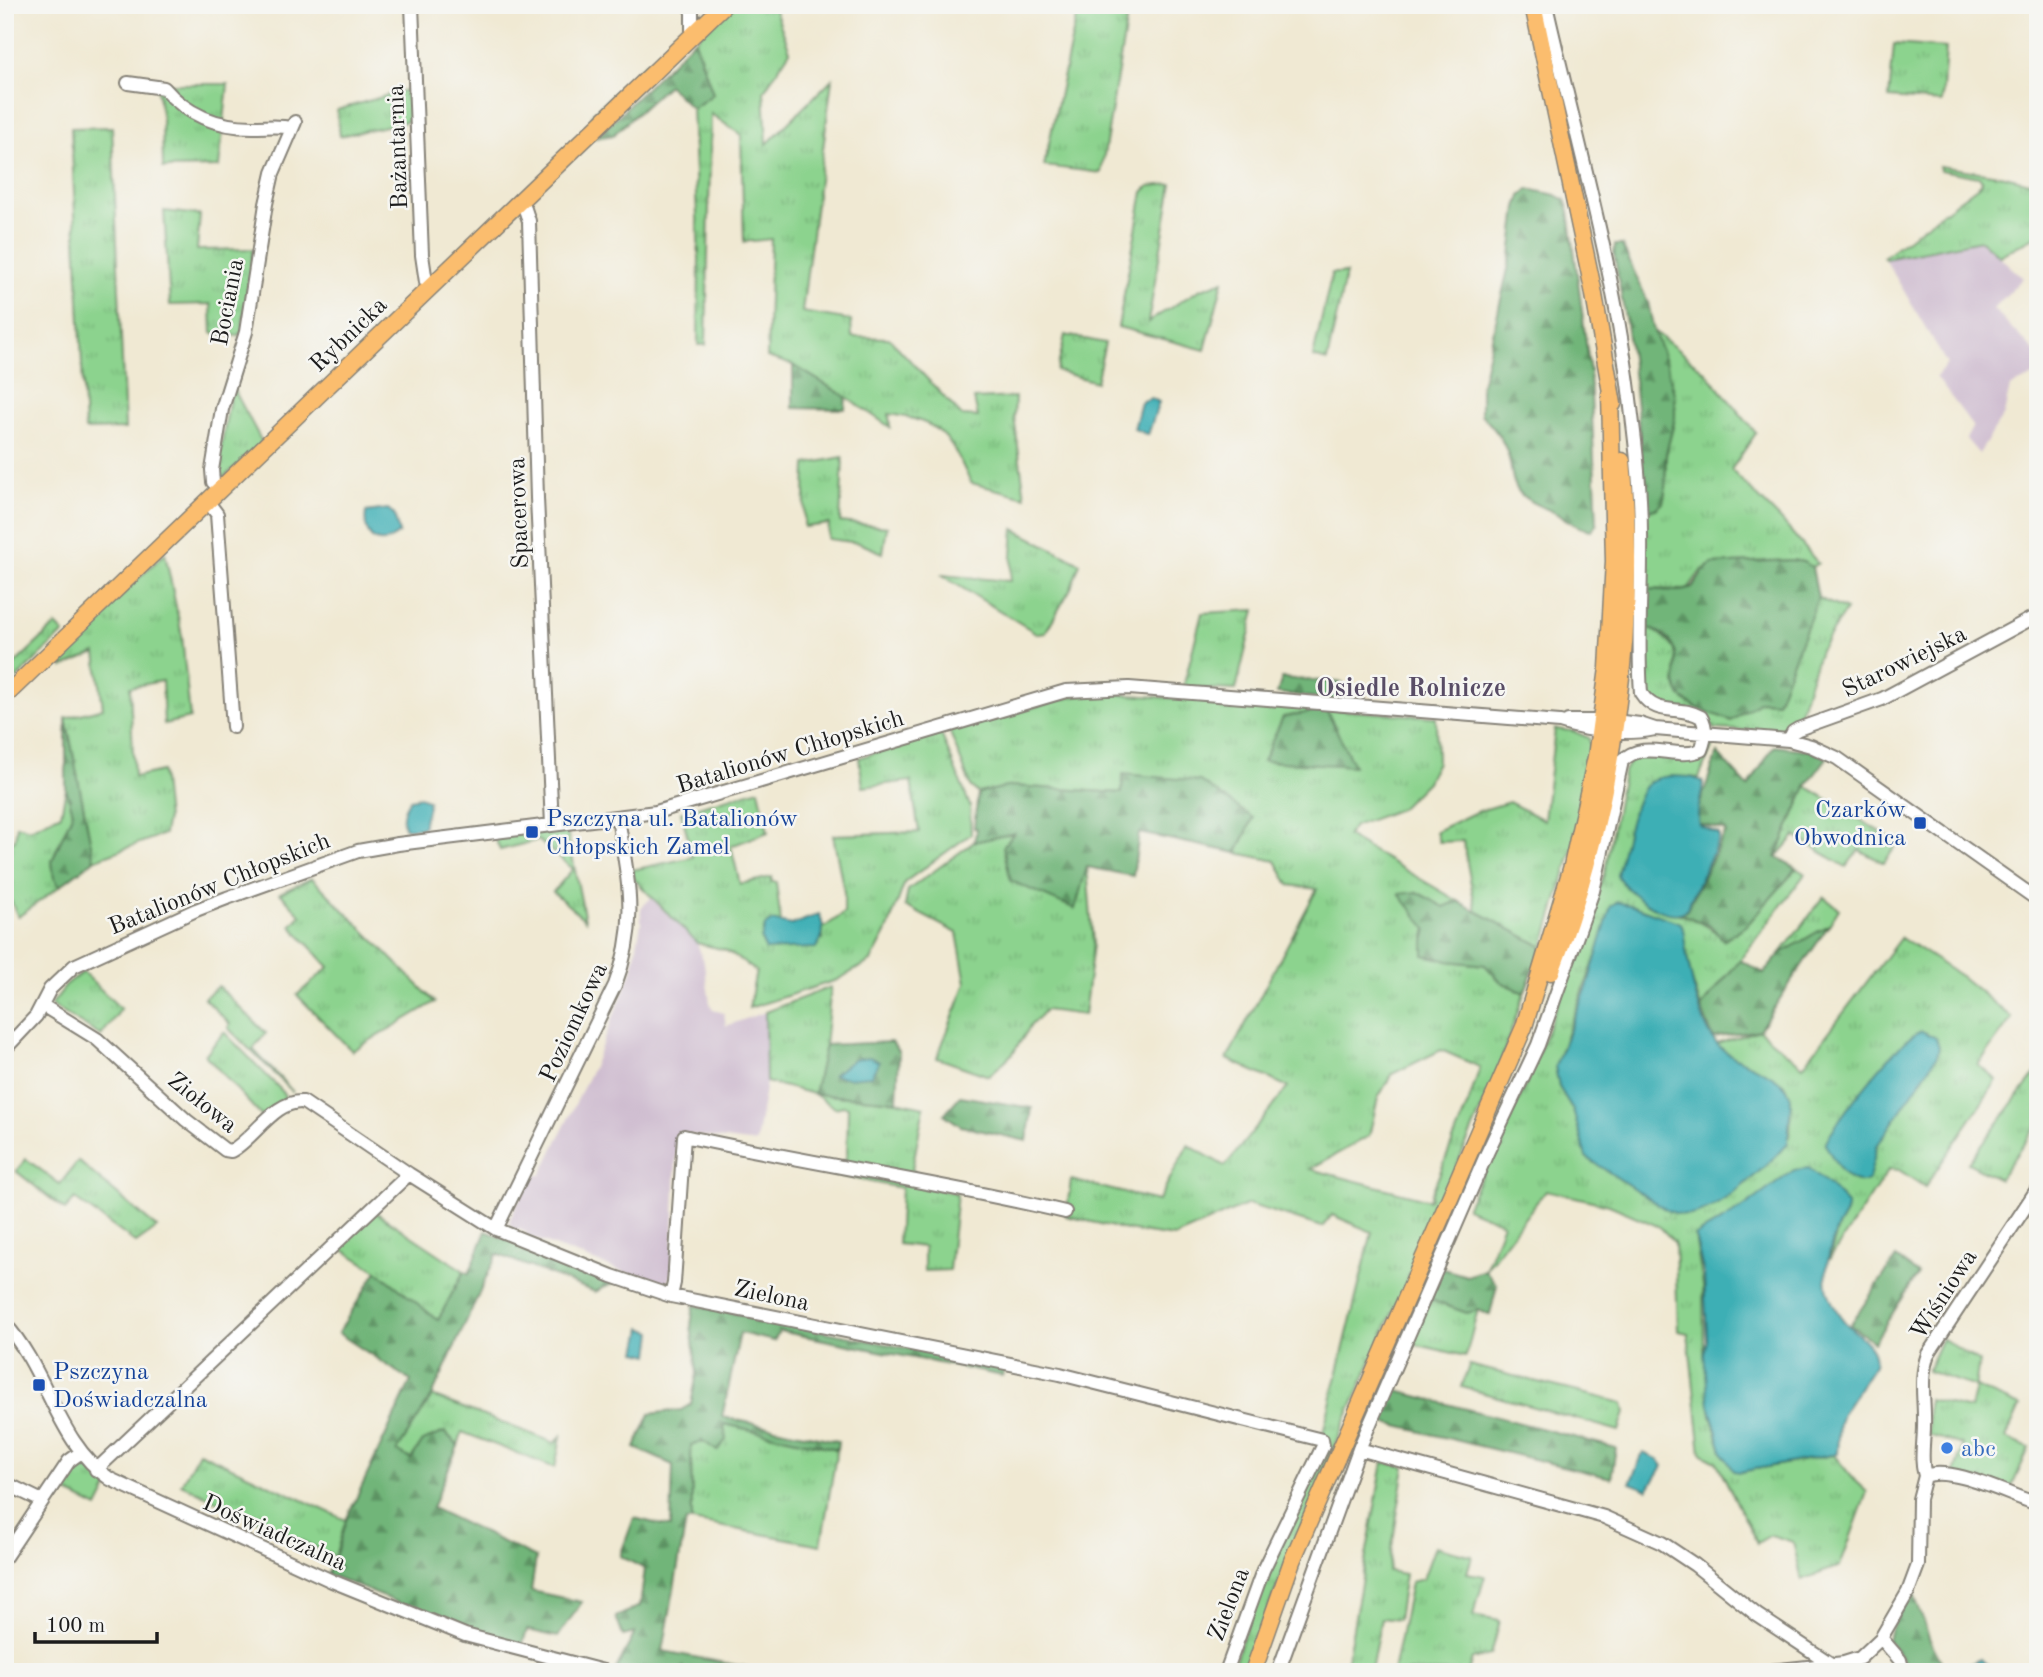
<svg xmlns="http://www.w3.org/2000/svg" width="2043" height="1677" font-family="'Old Standard TT',serif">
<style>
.industrial{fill:#cfbdd0}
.grass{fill:url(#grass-tufts);stroke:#547855;stroke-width:2;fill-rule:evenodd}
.forest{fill:url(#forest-firs);stroke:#46684a;stroke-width:2}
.water{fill:#3dafb5;stroke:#2c6668;stroke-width:2}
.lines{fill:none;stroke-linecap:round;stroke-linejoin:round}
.minor-casing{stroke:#868278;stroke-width:16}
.major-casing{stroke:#868278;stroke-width:19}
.minor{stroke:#fff;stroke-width:12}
.major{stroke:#fbbd6e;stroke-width:16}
.transit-dot{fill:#1a4fb4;stroke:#f6f6f2;stroke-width:2.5}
.shop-dot{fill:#3f7fe0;stroke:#f6f6f2;stroke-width:2.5}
.labels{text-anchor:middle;stroke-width:5;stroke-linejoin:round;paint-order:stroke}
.street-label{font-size:24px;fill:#1c1c1c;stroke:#f6f6f2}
.transit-label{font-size:24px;fill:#164399;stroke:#f6f6f2;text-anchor:start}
.shop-label{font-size:24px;fill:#366cbe;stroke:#f6f6f2;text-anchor:start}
.neighbourhood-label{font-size:26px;font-weight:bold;fill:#594d66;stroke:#f6f6f2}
</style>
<defs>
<pattern id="grass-tufts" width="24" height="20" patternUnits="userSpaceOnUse" patternTransform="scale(1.75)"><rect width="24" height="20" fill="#8cd38e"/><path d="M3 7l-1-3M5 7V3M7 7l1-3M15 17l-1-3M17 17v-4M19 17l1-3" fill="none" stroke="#78b57a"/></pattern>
<pattern id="forest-firs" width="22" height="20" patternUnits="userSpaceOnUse" patternTransform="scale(1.75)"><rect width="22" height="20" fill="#71b579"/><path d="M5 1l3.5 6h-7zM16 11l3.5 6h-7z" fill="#5c9262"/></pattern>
</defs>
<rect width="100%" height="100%" fill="#f6f6f2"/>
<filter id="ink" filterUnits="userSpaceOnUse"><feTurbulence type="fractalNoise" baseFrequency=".0143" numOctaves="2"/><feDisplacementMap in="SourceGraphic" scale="14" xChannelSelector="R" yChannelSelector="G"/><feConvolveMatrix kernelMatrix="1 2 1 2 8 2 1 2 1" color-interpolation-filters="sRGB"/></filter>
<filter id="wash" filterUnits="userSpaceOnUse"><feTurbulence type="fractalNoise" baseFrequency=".00686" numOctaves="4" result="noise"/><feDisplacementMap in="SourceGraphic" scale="28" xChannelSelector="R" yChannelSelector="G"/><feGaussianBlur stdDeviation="1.57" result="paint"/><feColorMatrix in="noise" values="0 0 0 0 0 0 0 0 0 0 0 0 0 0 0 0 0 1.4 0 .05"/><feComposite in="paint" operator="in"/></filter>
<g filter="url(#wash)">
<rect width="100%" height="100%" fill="#f0e9d3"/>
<path class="industrial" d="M1981 240 2023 278 1993 309 2038 355V374L2010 387 2004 414 1979 454 1966 439 1973 426 1936 377 1947 364 1885 259Z
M651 898 697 943 704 963 710 1003 713 1010 724 1013 726 1026 765 1012 766 1082 756 1143 677 1133 672 1270 668 1285 660 1286 527 1236 526 1232 520 1229 516 1231 512 1229 509 1221 532 1175H541L593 1067 632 971 641 924V908Z"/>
<path class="grass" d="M731 5H773L790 51 764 91 767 144 832 79 802 312 851 320 852 337 889 338 962 416 978 417 974 399 1015 397 1014 417 1025 497 971 483C949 436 943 422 889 414L890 427 840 393 793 365 767 357 771 239 744 242 741 135 711 114 706 345H698L699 258 692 109 713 94 695 40Z
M1079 5H1129L1101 173 1044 166Z
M1894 44 1946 48 1942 102 1889 98Z
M647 62H657L596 122 591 115Z
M156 84H228L219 167 163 168 162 117Z
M409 89 413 120 340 136 337 110Z
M112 127 125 429 85 430 71 128Z
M1939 166 2005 176 2038 184V235L1999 256 1981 240 1885 259 1883 257 1981 184 1982 180 1979 177 1940 170Z
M1172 184 1148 322 1199 290 1223 281 1205 350 1118 327 1143 192 1149 186Z
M164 211 200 215 197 250 253 249 242 331 238 336 212 333 211 304 170 305Z
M1332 273H1346L1327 361 1313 357Z
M1654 331 1706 372 1756 433 1731 470 1781 520 1818 563 1812 567 1803 562 1792 560 1712 564 1701 571 1687 590 1646 589 1643 510 1656 509C1669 488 1664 481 1666 457 1667 443 1674 429 1675 415 1677 385 1663 359 1654 331Z
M1065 335 1105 343 1096 382 1057 371Z
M232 386 262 442 219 482 216 477Z
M843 457 840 522 887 527 883 553 859 543 828 539 829 524 804 527 806 464Z
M1014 529 1080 563 1071 588 1045 633 1038 634 941 575 1010 581Z
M165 553 182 636 190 718 164 724 162 681 130 687 134 777 162 771 167 818 164 834 94 860 66 718 103 708 96 653 63 667 61 653Z
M1818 598 1846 610 1820 650 1797 721 1777 732 1714 729 1701 713 1658 704 1646 695V627C1675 641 1681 651 1675 684L1695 707 1731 721 1760 701 1777 702Z
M1255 610 1236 690 1183 688 1202 613Z
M56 625 64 633 5 689V673Z
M1101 693 1436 717 1437 762 1427 782 1400 809 1354 826 1347 836 1458 901 1444 907 1417 892 1427 930 1424 941 1448 961 1485 965 1501 982 1524 993 1495 1078 1336 1442 1257 1636 1246 1672H1231C1248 1620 1267 1570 1289 1520 1301 1492 1318 1466 1329 1438L1323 1433 1372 1232 1332 1215 1322 1227 1248 1204 1174 1237 1126 1230 1066 1216 1071 1180 1158 1201 1188 1145 1225 1166 1288 1087 1227 1059 1317 889 1289 885 1276 861 1237 853 1253 818 1124 774 1122 793 1012 786 978 793 971 787 949 730 1071 697ZM1441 1050 1480 1067 1468 1104 1429 1200 1310 1169 1369 1136 1378 1098 1392 1074Z
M1555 729 1573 731 1589 738 1591 750 1574 844 1543 947 1476 911 1463 841 1439 842 1436 831 1476 812 1509 802 1544 820Z
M940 731 970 806 971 834 905 882 887 931 871 961 837 980 749 1008 756 971 725 950 697 943 634 879 632 870 693 857 681 812 759 789 768 832 731 846 740 884 772 877 771 882H776L781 923 772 921 823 939 822 929 844 913V892L833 835 919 832 911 781 863 787 859 758Z
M1708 741 1714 743 1699 778 1690 777 1621 881C1653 919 1692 906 1724 940L1747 925 1797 868 1805 874 1740 960 1701 1007 1691 977 1681 924 1633 906 1595 959 1555 1066 1559 1087 1573 1110 1587 1157 1790 1137 1791 1098 1785 1085 1728 1054 1721 1048 1712 1049 1713 1038 1717 1044 1759 1030 1803 1066 1901 937 1962 977 2012 1018 1978 1065 1997 1080 1925 1187 1899 1170 1889 1169 1829 1260 1838 1227 1846 1213 1754 1202 1695 1236 1703 1286 1704 1350 1711 1416 1723 1454 1740 1472 1834 1455 1856 1482 1867 1492 1840 1566 1802 1580 1793 1542 1771 1535 1757 1543 1716 1461 1701 1453 1688 1333 1678 1331 1675 1243 1660 1227 1609 1205 1546 1190 1485 1270 1503 1223 1466 1208 1525 1087 1575 959 1605 871 1623 773 1630 760C1655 753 1679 761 1703 757Z
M1806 786 1898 843 1884 863 1859 850 1846 867 1795 836 1776 858Z
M66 789 73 812 52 861 54 878 60 886 18 917 5 888V845L15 840 17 825 30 829 61 814Z
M564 827 568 835 585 920 553 892 573 869 538 840 500 850 494 836Z
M1015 833 1087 867 1093 944 1084 1015 1045 1010 1031 1025 1013 1053 989 1076 937 1058 966 983 957 933 905 906 908 890 974 842Z
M312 878 435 1002 352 1051 297 995 329 967 291 926 301 915 280 893Z
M1824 897 1839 909 1829 925 1780 954Z
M83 972 121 1009 101 1036 51 1005 68 983Z
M218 986 266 1033 253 1049 293 1092 228 1028 230 1024 204 998Z
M831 987 825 1045 814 1094 897 1101 924 1107 912 1169 917 1175 843 1164 847 1155 848 1107 843 1106 835 1108 814 1094 766 1082 765 1012Z
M224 1032 284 1093 285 1098 264 1119 205 1055Z
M2038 1070V1124L1999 1179 1968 1163Z
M757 1155 957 1193 949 1270 924 1271V1247L898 1244 901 1188 756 1159Z
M26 1159 60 1184 78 1161 157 1228 136 1243 75 1199 65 1210 16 1171Z
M374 1211 464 1271 438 1321 377 1271 337 1246Z
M1430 1300 1467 1313 1478 1309 1466 1356 1409 1343Z
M1942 1338 1979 1362 1975 1387 2020 1406 2006 1438 2029 1448 2010 1491 1954 1474 1963 1445 1928 1435V1399L1970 1409 1975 1387 1927 1371Z
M1469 1365 1623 1403 1625 1413 1619 1431 1462 1387Z
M432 1396 555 1443 561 1436 555 1468 462 1432 458 1446 445 1432 423 1441 411 1459 397 1451Z
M724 1424 837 1449 821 1545 692 1521 691 1445 703 1441Z
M199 1452 346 1520 335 1557 181 1484Z
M1383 1462 1405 1467 1388 1571 1405 1574 1398 1620 1381 1618 1371 1670 1376 1672H1345Z
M77 1464 83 1465 110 1484 98 1508 57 1488 72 1466Z
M1435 1546 1472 1556 1467 1573 1485 1576 1473 1616 1500 1621 1491 1655 1472 1659 1468 1672H1393L1411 1582 1423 1579Z"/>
<path class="forest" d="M694 40 713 94 692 109 668 85 613 135 596 138Z
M1528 189 1556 195 1565 200 1569 211 1590 373 1597 523 1592 530C1578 529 1570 521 1557 514 1545 507 1529 504 1519 492 1511 482 1512 468 1508 455 1503 438 1493 427 1481 414V385L1511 256 1517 207 1521 196Z
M1615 245H1622L1648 302 1654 331 1668 369 1675 398V418L1666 454 1665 494 1663 503 1656 509 1643 510C1642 422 1630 341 1614 254Z
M793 365 846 397 845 409 793 408Z
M1792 560 1803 562 1812 567 1818 598 1777 702 1760 701 1731 721C1715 713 1694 710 1682 697 1667 683 1687 654 1666 637 1661 632 1652 630 1646 627V589C1658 589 1684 595 1693 586 1702 577 1698 573 1712 564Z
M1282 678 1343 683 1340 701 1277 693Z
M1326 709 1354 766 1263 761 1283 717Z
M66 718 94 860 60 886 54 878 52 861 73 812 66 789Z
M1774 746 1809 750 1827 758 1806 786 1776 857 1797 868 1747 925 1723 940 1711 926 1681 914 1687 910 1726 831 1694 822 1717 753 1748 787Z
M1123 774 1200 781 1253 818 1237 853 1139 833 1133 876 1087 867 1075 909 1011 881 1003 847 1014 833 974 842 977 828H974L978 793 1012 786 1122 793Z
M1417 892 1444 907 1458 901 1543 947 1524 993 1501 982 1485 965 1448 961 1424 955V941L1427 929 1399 894Z
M1829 925 1759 1030 1713 1038 1701 1007 1740 960 1764 973 1780 954Z
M892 1042 899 1053 897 1101 814 1094 825 1045Z
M960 1096 1032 1108 1027 1141 961 1126 944 1114Z
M486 1231 614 1283 595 1292 497 1254 432 1396 397 1451 411 1459 423 1441 445 1432 458 1446 432 1508 536 1558 531 1591 582 1602 558 1637 527 1630 522 1646 470 1632 327 1574 335 1557 346 1520 411 1381 338 1333 377 1271 438 1320 464 1271 469 1274Z
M1896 1258 1918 1274 1874 1342 1850 1325Z
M1440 1268 1467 1276 1485 1270 1497 1285 1490 1315 1478 1310 1467 1313 1430 1300Z
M694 1305 1005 1368 1003 1376 779 1331 774 1341 740 1333 722 1417 838 1441 837 1449 724 1424 726 1440 717 1451 703 1441 691 1445 692 1521H686L663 1651 771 1672H630L616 1669 635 1633 623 1636 616 1617 640 1606 645 1569 620 1556 634 1518 671 1527 673 1465 635 1448 650 1414 681 1410 691 1404 697 1373 691 1325Z
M1390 1389 1616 1448 1611 1478 1377 1421Z
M1912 1589 1930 1640 1942 1663 1907 1665 1888 1640 1890 1631Z"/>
<path class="water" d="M1151 398 1159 402 1148 435 1134 429 1141 402Z
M388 509 394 514 399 533C395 536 389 541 384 541 367 543 364 524 366 512Z
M1672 776 1690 777 1703 781C1703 795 1695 812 1699 825L1719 834V839L1686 910C1667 924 1626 892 1617 875 1623 853 1632 801 1646 785 1653 778 1662 777 1672 776Z
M419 797 428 800C430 808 423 817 424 825L422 828H404C401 817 403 808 410 799Z
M1617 902 1633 906 1681 923C1685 932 1684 941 1686 950 1690 974 1700 1022 1715 1042 1733 1065 1784 1070 1791 1098L1788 1143C1768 1165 1720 1211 1690 1215 1683 1216 1675 1213 1668 1211L1586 1157 1573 1110 1559 1087 1555 1066 1587 987 1611 906Z
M819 914C825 927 824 937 816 948L766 950 761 940 765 926 772 921 792 925Z
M1922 1031 1936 1038 1939 1047 1937 1056 1877 1146 1869 1179C1849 1193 1833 1158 1825 1144 1833 1123 1902 1035 1922 1031Z
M870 1057 879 1062 871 1076 848 1078 833 1075 854 1059Z
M1809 1168 1829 1185 1847 1204C1848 1214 1841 1220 1837 1229 1830 1246 1822 1276 1829 1294 1832 1303 1839 1315 1845 1322 1856 1335 1879 1346 1874 1365L1842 1414 1839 1423 1837 1454 1740 1472 1734 1471 1723 1454 1709 1405 1704 1354 1707 1340 1704 1275 1695 1236 1743 1208 1794 1170Z
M642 1328 653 1332 650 1355 637 1352Z
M1643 1453 1658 1459 1663 1466 1648 1490 1630 1483Z
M1980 1659 1997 1672H1969L1968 1665Z"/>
</g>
<g filter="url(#ink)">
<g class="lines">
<defs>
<path id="minor" d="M412 5 422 255 426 282 429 287
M692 5V36
M128 83 164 88C187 115 218 127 253 127 268 127 277 125 292 128
M519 201 525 209 529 221 537 498 552 825
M220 489 213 482 212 470 222 409 246 332 266 204 273 173 295 122
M208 502 217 514 233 727
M1568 721H1614L1640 724 1655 729 1789 740 1811 746 1837 758 2038 900
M1789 740 1793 732 1798 729 1882 699 2038 615
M42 1005 97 1039 186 1120 225 1150 231 1151C255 1138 274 1100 303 1102L409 1174
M5 1049 36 1016 50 989 74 966 196 910 227 898 358 851 398 844 656 812 1066 691 1129 688 1560 722C1589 732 1625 735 1655 729
M496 1229 615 985C639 923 628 881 618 818
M671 1296 674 1283 684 1136C811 1164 939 1182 1065 1212
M5 1324C48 1371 57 1443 110 1479L332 1581 465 1635 607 1672
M1359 1449 1604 1517 1662 1543 1695 1565 1757 1615 1831 1664
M96 1470 409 1174 496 1229 612 1276 671 1296 1060 1374 1322 1440 1323 1446 1263 1570 1226 1672
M1925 1476C1920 1460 1924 1443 1924 1426 1925 1401 1919 1379 1928 1354L2038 1188
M5 1483 42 1501
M5 1557 69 1461 80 1453
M1881 1638 1900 1660 1903 1672
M1278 1672 1359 1449 1487 1153 1538 1045 1593 891 1622 761C1645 738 1675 761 1701 750 1705 740 1707 727 1701 717 1679 704 1657 718 1641 693 1637 640 1642 586 1641 533 1641 494 1637 455 1632 416 1617 277 1577 142 1546 5
M1761 1672 1844 1663 1860 1658 1881 1638 1908 1592 1918 1565 1919 1499 1925 1476C1952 1465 2010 1496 2038 1504"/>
<path id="major" d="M1533 5 1593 289 1613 404
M5 696 724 5
M1551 972C1612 815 1639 628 1622 461
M1253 1672 1292 1561 1524 1027 1572 866 1596 757 1608 668 1614 561 1610 394"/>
</defs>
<use href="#minor" class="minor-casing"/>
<use href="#major" class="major-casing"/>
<use href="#minor" class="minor"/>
<use href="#major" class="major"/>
</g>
</g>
<g class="transit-dot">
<rect x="1913" y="816" width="14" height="14" rx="3.5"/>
<rect x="525" y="825" width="14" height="14" rx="3.5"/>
<rect x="32" y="1378" width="14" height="14" rx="3.5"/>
</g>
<circle class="shop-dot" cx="1947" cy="1448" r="7"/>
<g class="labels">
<g class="street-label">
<text transform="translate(397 147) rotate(-92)" y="8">Bażantarnia</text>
<text transform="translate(227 302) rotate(-79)" y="8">Bociania</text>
<text transform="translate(348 334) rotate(-44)" y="8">Rybnicka</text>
<text transform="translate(518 513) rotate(-92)" y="8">Spacerowa</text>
<text transform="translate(1904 661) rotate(-26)" y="8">Starowiejska</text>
<text transform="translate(790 751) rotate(-17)" y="8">Batalionów Chłopskich</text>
<text transform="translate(219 883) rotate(-22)" y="8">Batalionów Chłopskich</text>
<text transform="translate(573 1022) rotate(-65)" y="8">Poziomkowa</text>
<text transform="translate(203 1102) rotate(39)" y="8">Ziołowa</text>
<text transform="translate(1943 1294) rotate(-57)" y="8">Wiśniowa</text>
<text transform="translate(772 1295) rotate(12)" y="8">Zielona</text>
<text transform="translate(275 1532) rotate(24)" y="8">Doświadczalna</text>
<text transform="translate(1228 1604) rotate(-69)" y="8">Zielona</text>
</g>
<g class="transit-label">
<text x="1906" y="817" text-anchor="end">Czarków<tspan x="1906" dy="28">Obwodnica</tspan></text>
<text x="546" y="826">Pszczyna ul. Batalionów<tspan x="546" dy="28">Chłopskich Zamel</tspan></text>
<text x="53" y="1379">Pszczyna<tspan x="53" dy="28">Doświadczalna</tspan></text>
</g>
<g class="shop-label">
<text x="1961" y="1456">abc</text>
</g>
<g class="neighbourhood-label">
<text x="1411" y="696">Osiedle Rolnicze</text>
</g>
</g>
<rect width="2043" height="1677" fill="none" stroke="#f6f6f2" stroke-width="28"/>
<path d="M35 1632v10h122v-10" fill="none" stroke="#1c1c1c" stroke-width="3.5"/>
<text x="46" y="1632" font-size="21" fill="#1c1c1c" stroke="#f6f6f2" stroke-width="5" paint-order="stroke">100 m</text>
</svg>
